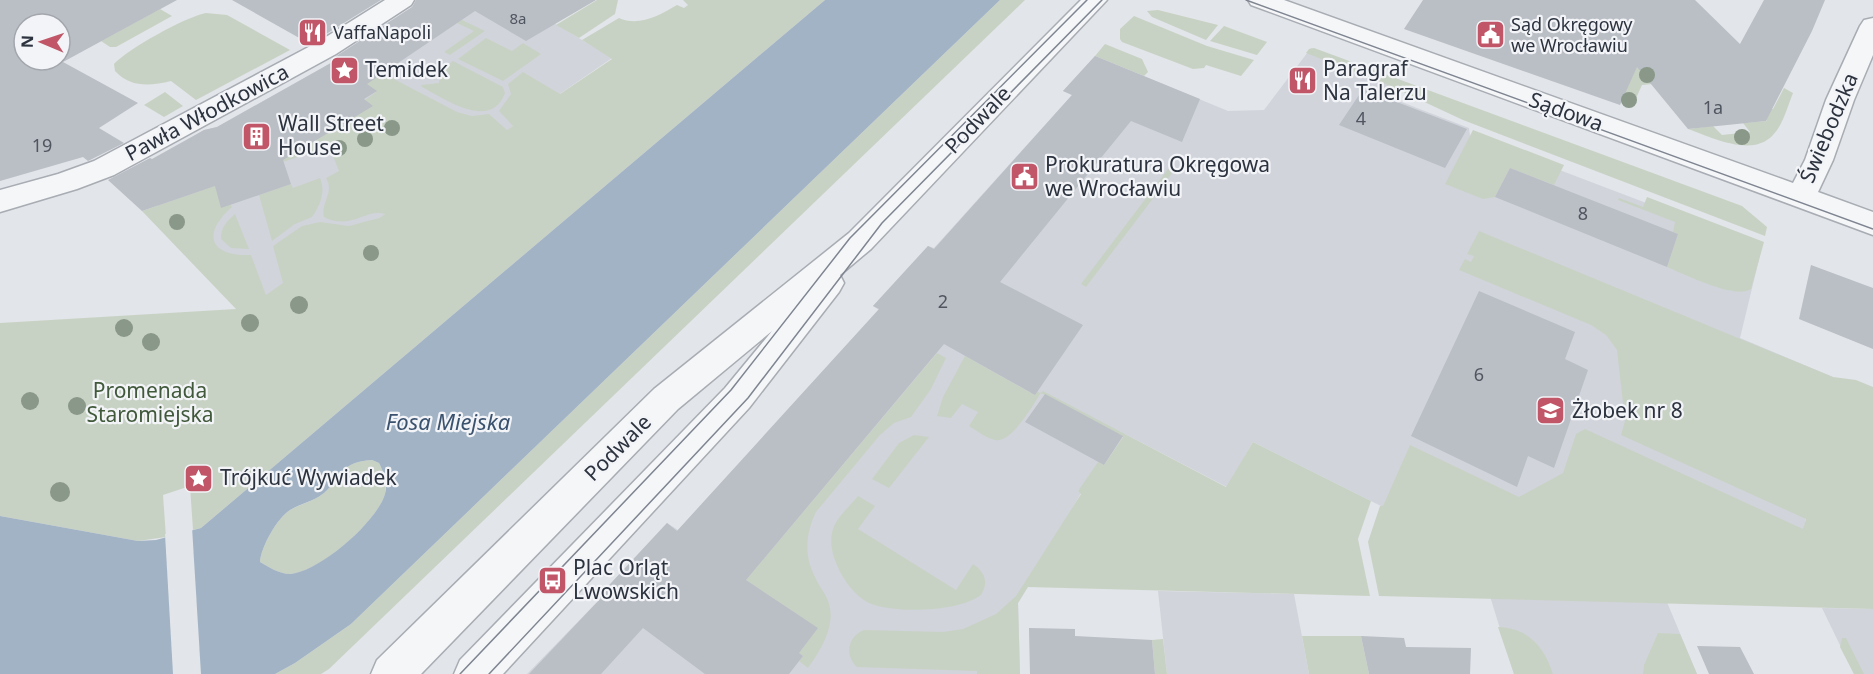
<svg xmlns="http://www.w3.org/2000/svg" width="1873" height="674" font-family="'Noto Sans',sans-serif">
<style>
.built{fill:#d1d4db}
.green{fill:#c8d2c4}
.water{fill:#a2b3c5;fill-rule:evenodd}
.pier{fill:#e2e5e9}
.building{fill:#babec5;fill-rule:evenodd}
.lines{fill:none;stroke-linecap:round;stroke-linejoin:round}
.minor-casing{stroke:#a8acb3;stroke-width:3}
.minor{fill:#f5f6f8;fill-rule:evenodd}
.tram{stroke:#7e8591;stroke-width:1.5}
.tree{fill:#899889}
.labels{text-anchor:middle;stroke-width:4.5;stroke-linejoin:round;paint-order:stroke}
.far-number-label{font-size:15px;fill:#505660}
.far-poi-label{font-size:18px;fill:#2c333f;stroke:#f2f4f7;text-anchor:start}
.number-label{font-size:18px;fill:#505660}
.poi-label{font-size:21px;fill:#2c333f;stroke:#f2f4f7;text-anchor:start}
.street-label{font-size:21px;fill:#2c333f;stroke:#f2f4f7}
.park-label{font-size:21px;fill:#41593b;stroke:#f2f4f7}
.water-label{font-size:22px;font-style:italic;fill:#3b526f;stroke:#f2f4f7}
</style>
<rect width="100%" height="100%" fill="#e2e5e9"/>
<path class="built" d="M429 0 537 13 612 58 247 309 132 175 204 130 217 127 336 60Z
M1311 48 1403 82 1391 98 1469 128 1470 136 1762 247 1740 338 1833 377 1795 575 1654 571 1697 674H1514L1477 554 1253 442 1227 487 1125 434 1104 465 1078 491 1081 493 1018 603 1020 674H527L601 598 599 596 667 523 678 530 879 310 873 306 928 246 934 248 1072 95 1063 91 1095 56 1228 111 1264 110Z
M1158 591 1294 594 1309 674H1167Z
M1822 608 1873 609V674H1854Z"/>
<path class="green" d="M597 0H618L615 14 579 38 556 25Z
M683 0H825L201 528 193 530 190 486 163 495 166 537 138 541 0 516V323L236 309 142 211 215 186 232 207C201 234 210 257 251 255L266 295 283 283 273 246 302 226 320 222 349 226 379 218 385 214C366 208 350 231 324 217 320 203 335 193 326 178L339 171 329 146 283 162 282 160 376 92 336 60 346 54 457 112 472 116 489 114 507 130 513 126 499 111 511 94 508 84 523 72 560 94 612 59 582 40 619 18C639 27 660 15 677 5L684 8 688 5Z
M1000 0H1025L329 669 321 674H275L295 663 351 624Z
M160 9 172 16 116 47H110L101 41Z
M1158 10 1218 25 1206 40 1152 17 1147 11Z
M206 13 227 15 290 50 196 100 171 81C150 86 131 88 115 71L114 64C128 49 185 17 206 13Z
M1134 16 1207 46 1254 60 1241 76 1206 65 1204 68 1193 69 1122 42 1120 39V29Z
M462 20 485 31 450 55 444 52 474 31 457 23Z
M1224 26 1267 42 1257 55 1210 41Z
M486 38 512 51 523 43 541 54 503 81 458 59Z
M1105 44 1142 59 1148 72 1144 76 1095 56Z
M1314 48 1742 206 1767 227 1765 236 1463 120 1388 85 1306 53 1309 49Z
M453 61 503 87 505 93C491 132 443 98 422 87L421 85 439 83 440 76 449 73 442 70Z
M1639 61 1694 80 1642 85 1632 107 1621 102Z
M1784 88 1793 93C1788 105 1783 125 1773 135 1752 158 1711 137 1688 129L1713 126 1722 135 1750 132 1743 123 1767 121 1759 111 1773 109Z
M165 92 183 106 164 117 144 105Z
M1473 130 1564 165 1554 185 1510 168 1495 197 1483 199 1445 184Z
M1168 169 1173 172 1086 287 1081 284Z
M320 178C326 191 320 206 312 217L295 224 272 241 259 195 291 184 293 188Z
M1647 197 1764 242 1751 289C1736 300 1684 274 1667 267L1678 234 1673 232 1675 222 1618 200 1619 198 1643 207Z
M235 214 249 249 231 248 221 239C221 227 226 222 235 214Z
M1479 231 1833 377 1856 380 1873 387V609L1379 596 1368 542 1380 506H1383L1410 445 1519 497 1563 473 1576 434 1585 429 1803 529 1806 519 1621 435 1625 421 1617 350 1606 335 1591 325 1459 270 1465 259 1471 262 1474 256 1467 254Z
M937 353 946 358 931 389 911 417 894 423 880 435 816 512C805 535 804 557 816 579 820 588 827 595 829 604 836 625 820 652 808 668L799 661 803 656 799 653 817 628 746 580Z
M965 356 1031 393 1034 389 1040 393 1043 391 1226 487 1253 442 1371 501 1358 539 1370 596 1028 587 1018 603 1020 674H977V671L857 667C844 655 848 636 864 630L943 632 963 629 996 614 1016 596 1081 494 1078 491 1098 462 1104 465 1123 437 1041 393C1032 406 1012 443 995 440 986 438 977 431 969 426L978 412 962 404 951 418 937 416 943 397Z
M914 435 929 437 889 488 872 479 899 443Z
M372 460 379 463C384 473 387 482 385 494 378 521 318 574 289 574 279 574 269 567 260 562 261 547 277 518 290 510 302 503 313 502 324 493 344 475 340 462 372 460Z
M858 496 875 506 858 529 956 590 973 564C985 572 989 582 981 595 959 612 894 614 869 603 855 596 843 580 837 565 832 554 829 541 833 529 837 517 850 506 858 496Z
M1498 627C1528 628 1544 646 1553 674H1514Z
M1658 633 1680 634 1697 674H1643L1644 665Z
M1302 636H1361L1369 674H1309Z
M1842 638H1846L1864 674H1854L1840 647Z
M1163 639 1167 674H1155L1152 640Z"/>
<path class="water" d="M825 0H1000L351 624 295 663 275 674H0V516L138 541 156 540 201 528ZM372 460 379 463C384 473 388 483 385 494 377 522 319 572 290 574 279 574 269 567 260 562 261 547 277 518 290 510 301 503 313 502 324 493 344 475 340 462 372 460Z"/>
<path class="pier" d="M192 527 201 674H173L165 534Z"/>
<path class="building" d="M0 0H177L63 62 138 103 99 128 124 143 88 161 83 157 0 181ZM24 24H60V60H24Z
M232 0H381L310 44Z
M416 0H596L526 41 475 11 367 84 377 91 364 99 373 106 283 160 291 184 221 208 215 186 142 211 108 180 150 158 152 159 204 130 217 127 338 59 335 57 412 7Z
M1423 0H1695L1740 44 1764 0H1825L1812 31 1766 121 1688 129 1637 67 1620 105 1404 29Z
M1095 56 1200 99 1182 142 1131 121 1000 282 1083 325 1035 395 944 344 746 580 818 628 799 653 803 656 789 674H705L643 628 601 674H529L601 598 599 596 667 523 677 531 879 309 873 306 928 246 934 249 1072 95 1063 91Z
M1363 89 1467 129 1445 168 1339 125Z
M1510 168 1678 234 1667 267 1495 197Z
M1811 265 1873 288V349L1799 319Z
M1479 291 1575 332 1565 359 1588 370 1554 468 1528 456 1517 487 1411 436Z
M1045 394 1123 436 1104 465 1025 422Z
M1029 628 1075 629V636L1152 640 1155 674H1030Z
M1361 636 1404 638 1406 647 1471 648 1470 674H1369Z
M1697 646 1740 647 1754 674H1709Z"/>
<g class="lines">
<defs>
<path id="minor" d="M385 0H414L411 5 336 54 114 175 77 189 0 212V190L58 174 94 161 318 42Z
M1081 0H1107L871 249 840 275 844 283 839 292 749 408 503 674H454L460 660 725 388 772 331 678 409 421 674H371L377 660 654 389 849 233Z
M1248 0H1284L1793 183 1805 160 1826 100 1860 26 1864 20 1873 18V55L1854 100 1833 160 1818 192 1873 212V235L1251 5Z"/>
</defs>
<use href="#minor" class="minor-casing"/>
<use href="#minor" class="minor"/>
<path class="tram" d="M1246 0 1873 229
M460 674 731 390 850 238 1087 0
M489 674 748 398 882 223 1102 0"/>
</g>
<g class="tree">
<circle cx="1647" cy="75" r="8"/>
<circle cx="1629" cy="100" r="8"/>
<circle cx="392" cy="128" r="8"/>
<circle cx="1742" cy="137" r="8"/>
<circle cx="365" cy="139" r="8"/>
<circle cx="339" cy="148" r="8"/>
<circle cx="177" cy="222" r="8"/>
<circle cx="371" cy="253" r="8"/>
<circle cx="299" cy="305" r="9"/>
<circle cx="250" cy="323" r="9"/>
<circle cx="124" cy="328" r="9"/>
<circle cx="151" cy="342" r="9"/>
<circle cx="30" cy="401" r="9"/>
<circle cx="77" cy="406" r="9"/>
<circle cx="60" cy="492" r="10"/>
</g>
<defs>
<symbol id="restaurant-square" viewBox="-11 -11 22 22"><rect x="-9" y="-9" width="18" height="18" rx="4" fill="#c05667" stroke="#f2f4f7"/><path d="M-5-6h1v4h1v-4h1v4h1v-4h1v5L-1.5 .5V6h-2V.5L-5-1ZM5-6V6H3V1.5H1.5Q1.5-4 5-6Z" fill="#fff"/></symbol>
<symbol id="civic-square" viewBox="-11 -11 22 22"><rect x="-9" y="-9" width="18" height="18" rx="4" fill="#c05667" stroke="#f2f4f7"/><path d="M-.6-6.5H3V-4.5H.6V-3L4-1V1h2V6H-6V1h2V-1L-.6-3ZM-1.2 2.5V6h2.4V2.5Z" fill="#fff"/></symbol>
<symbol id="sight-square" viewBox="-11 -11 22 22"><rect x="-9" y="-9" width="18" height="18" rx="4" fill="#c05667" stroke="#f2f4f7"/><path d="M0-6L1.8-2.2L6-1.7L2.9 1.2L3.7 5.4L0 3.3L-3.7 5.4L-2.9 1.2L-6-1.7L-1.8-2.2Z" fill="#fff"/></symbol>
<symbol id="building-square" viewBox="-11 -11 22 22"><rect x="-9" y="-9" width="18" height="18" rx="4" fill="#c05667" stroke="#f2f4f7"/><path d="M-4-6H4V6H1V3H-1V6H-4ZM-2.5-4.3h1.7v1.8h-1.7ZM.8-4.3h1.7v1.8H.8ZM-2.5-1h1.7V.8h-1.7ZM.8-1h1.7V.8H.8Z" fill="#fff"/></symbol>
<symbol id="school-square" viewBox="-11 -11 22 22"><rect x="-9" y="-9" width="18" height="18" rx="4" fill="#c05667" stroke="#f2f4f7"/><path d="M0-5L7-2L0 1L-7-2ZM-4 1L0 2.5L4 1V4Q0 6-4 4Z" fill="#fff"/></symbol>
<symbol id="bus-square" viewBox="-11 -11 22 22"><rect x="-9" y="-9" width="18" height="18" rx="4" fill="#c05667" stroke="#f2f4f7"/><path d="M-5-6H5V4H4V6H2V4H-2V6H-4V4H-5ZM-3.5-4V0h7V-4ZM-3.5 1.2v1.5H-2V1.2ZM2 1.2v1.5H3.5V1.2Z" fill="#fff"/></symbol>
</defs>
<g fill-rule="evenodd">
<use href="#restaurant-square" x="296" y="16" width="33" height="33"/>
<use href="#civic-square" x="1474" y="18" width="33" height="33"/>
<use href="#sight-square" x="328" y="54" width="33" height="33"/>
<use href="#restaurant-square" x="1286" y="64" width="33" height="33"/>
<use href="#building-square" x="240" y="120" width="33" height="33"/>
<use href="#civic-square" x="1008" y="160" width="33" height="33"/>
<use href="#school-square" x="1534" y="394" width="33" height="33"/>
<use href="#sight-square" x="182" y="462" width="33" height="33"/>
<use href="#bus-square" x="536" y="564" width="33" height="33"/>
</g>
<g class="labels">
<g class="far-number-label">
<text x="518" y="24">8a</text>
</g>
<g class="far-poi-label">
<text x="1511" y="31">Sąd Okręgowy<tspan x="1511" dy="21">we Wrocławiu</tspan></text>
<text x="333" y="39">VaffaNapoli</text>
</g>
<g class="number-label">
<text x="1713" y="114">1a</text>
<text x="1361" y="125">4</text>
<text x="42" y="152">19</text>
<text x="1583" y="220">8</text>
<text x="943" y="308">2</text>
<text x="1479" y="381">6</text>
</g>
<g class="poi-label">
<text x="1323" y="76">Paragraf<tspan x="1323" dy="24">Na Talerzu</tspan></text>
<text x="365" y="77">Temidek</text>
<text x="278" y="131">Wall Street<tspan x="278" dy="24">House</tspan></text>
<text x="1045" y="172">Prokuratura Okręgowa<tspan x="1045" dy="24">we Wrocławiu</tspan></text>
<text x="1572" y="418">Żłobek nr 8</text>
<text x="220" y="485">Trójkuć Wywiadek</text>
<text x="573" y="575">Plac Orląt<tspan x="573" dy="24">Lwowskich</tspan></text>
</g>
<g class="street-label">
<text transform="translate(1566 112) rotate(20)" y="7">Sądowa</text>
<text transform="translate(207 113) rotate(-28)" y="7">Pawła Włodkowica</text>
<text transform="translate(978 120) rotate(-46)" y="7">Podwale</text>
<text transform="translate(1829 128) rotate(-67)" y="7">Świebodzka</text>
<text transform="translate(618 448) rotate(-45)" y="7">Podwale</text>
</g>
<g class="park-label">
<text x="150" y="398">Promenada<tspan x="150" dy="24">Staromiejska</tspan></text>
</g>
<g class="water-label">
<text x="448" y="430">Fosa Miejska</text>
</g>
</g>
<g transform="translate(42 42) rotate(272)"><circle r="28" fill="#f2f4f7" stroke="#a3a7ad" stroke-width="1.5"/>
<path d="M0-4.5L10 22L0 15L-10 22Z" fill="#c05667"/>
<text y="-9" font-size="16" font-weight="bold" text-anchor="middle" fill="#2c333f">N</text>
</g>
</svg>
